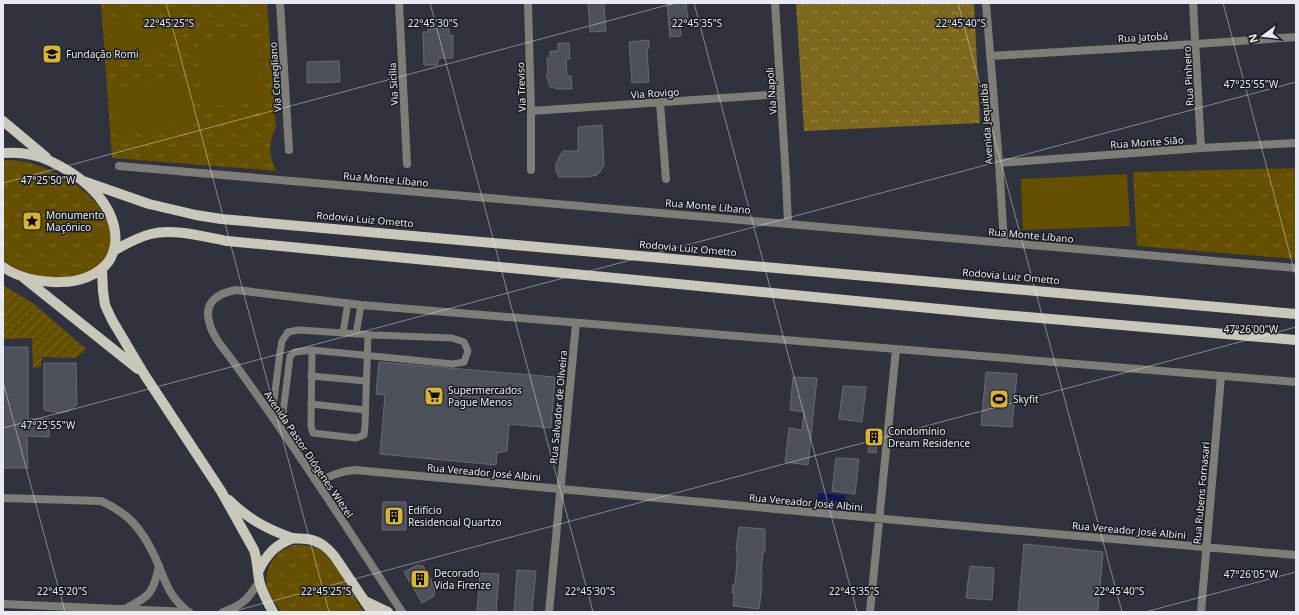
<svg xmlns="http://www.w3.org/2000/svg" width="1299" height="615" font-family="'Noto Sans',sans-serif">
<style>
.grass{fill:url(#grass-tufts)}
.forest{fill:url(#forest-crowns)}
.garden{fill:url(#garden-furrows)}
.pitch{fill:#645000}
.water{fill:url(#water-ripples)}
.building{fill:#4d515c;stroke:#666a76}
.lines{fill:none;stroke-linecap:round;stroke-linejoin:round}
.lane{stroke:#7f7d77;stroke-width:7}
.street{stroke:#7f7d77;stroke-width:8}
.primary{stroke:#c9c6ba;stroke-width:10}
.ticks{fill:none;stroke:#e8eaf1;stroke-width:1;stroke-opacity:0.45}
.labels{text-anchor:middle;stroke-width:3;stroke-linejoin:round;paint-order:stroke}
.street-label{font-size:10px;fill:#e8eaf1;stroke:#191b20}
.poi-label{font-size:10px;fill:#e8eaf1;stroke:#191b20;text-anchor:start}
.ticks-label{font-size:10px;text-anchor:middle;fill:#e8eaf1;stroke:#191b20;stroke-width:3;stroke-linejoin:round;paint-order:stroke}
</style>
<defs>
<pattern id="grass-tufts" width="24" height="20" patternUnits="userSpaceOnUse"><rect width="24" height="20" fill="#645000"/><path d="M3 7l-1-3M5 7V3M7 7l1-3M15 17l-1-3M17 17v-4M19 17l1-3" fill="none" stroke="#7a6926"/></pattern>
<pattern id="forest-crowns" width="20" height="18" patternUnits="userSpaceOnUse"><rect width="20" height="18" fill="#7d681e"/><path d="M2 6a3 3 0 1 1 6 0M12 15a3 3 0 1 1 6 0" fill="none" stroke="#96854a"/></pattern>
<pattern id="garden-furrows" width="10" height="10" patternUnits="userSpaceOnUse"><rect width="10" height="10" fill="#645000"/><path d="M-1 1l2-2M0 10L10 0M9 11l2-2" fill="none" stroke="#7a6926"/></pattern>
<pattern id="water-ripples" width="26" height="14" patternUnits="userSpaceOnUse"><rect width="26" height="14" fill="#10185a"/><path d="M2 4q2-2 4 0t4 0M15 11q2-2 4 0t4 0" fill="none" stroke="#333a72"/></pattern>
</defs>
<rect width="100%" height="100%" fill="#30333e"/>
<path class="grass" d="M101 3H267L276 127C268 144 268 154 277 171L112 158Z
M3 160C24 159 43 166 61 176 90 191 128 226 104 260 99 267 82 277 73 278 68 279 63 278 58 278 35 276 22 273 3 261Z
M1296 168V259L1137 246 1133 172Z
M295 545C303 545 312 545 319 549 333 558 354 597 364 612H281C277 605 271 598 268 591 263 576 270 558 283 550 287 548 291 546 295 545Z"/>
<path class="forest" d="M796 3H974L980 123 804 131Z"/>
<path class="garden" d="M3 285 34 304 86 349 76 358 42 357 41 367 33 368 32 338 3 339Z"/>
<path class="pitch" d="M166 16 169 45 113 50 110 22Z
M256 40 261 103 202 106 198 43Z
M185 81 189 124 114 132 110 88Z
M1127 174 1130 226 1023 230 1021 179Z"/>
<path class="water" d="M818 493 845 495V502L818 500Z"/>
<path class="building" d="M588 3H604L606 31 590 32Z
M675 3H686L688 23H680L681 36 670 37 667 5 675 4Z
M442 28 449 29V35H453V58H438V65H424L423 32H428V29Z
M649 40V48L647 49 649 82 632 83 629 42Z
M558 43H569L570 59H566L567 76H571L572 89H559L550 87 546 74H548L547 58H550V51H558Z
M339 61 340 82 307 83V62Z
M602 125 604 165 600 172 597 175 588 177H559L556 171V164L559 157 563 151H578V127Z
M3 347H28V419H49V437L27 436 28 468H3Z
M379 362 555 377 551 428 509 424 507 451 497 453 496 465 380 454 385 395 376 394Z
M44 363H76L77 405 69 411 59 413 44 410Z
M986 372 1017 374 1012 427 981 425Z
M793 377 817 378 808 465 785 462 789 428 802 430 804 412 790 410Z
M843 386 866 387 862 422 839 419Z
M870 434 878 435 876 453 868 452Z
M836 458 859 459 855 494 832 491Z
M383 502H406V530H382Z
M739 527 765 529V552H763L761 573H762L761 587H762L759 609 733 606 734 593H732L733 584H735L737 562V549H736Z
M1024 544 1103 552 1098 612H1018Z
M417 565 423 566 435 587 434 596 422 603 404 572Z
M970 566 994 568 992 600 966 598Z
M517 570 536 571 532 612H514Z
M480 573 499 574 496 612H477Z"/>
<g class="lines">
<path class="lane" d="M343 332 348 303
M356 334 361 305
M312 350 311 426 313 433 356 438 364 435 365 426 368 335
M311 376 366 381
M311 404 365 410
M272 416 280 352 282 341 288 332 299 330 374 335 452 338 464 342 468 351 464 362 453 364 312 350 295 352 290 356 281 429"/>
<path class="street" d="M280 3 289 150
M399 3 407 164
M528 3 531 111V170
M775 3 786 178 788 223
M986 3 999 163 1004 243
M1193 3 1201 148
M990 56 1196 44 1296 37
M660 103 666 179
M531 111 781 94
M999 163 1201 148 1296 143
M119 166 1296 268
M318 483C330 475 340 471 355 470L896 520 1296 555
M3 498 101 501C128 513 141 528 154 555 166 580 165 592 188 612
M3 604 189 612
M125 609C150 596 153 594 159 566
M223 612C243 605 248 599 259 582
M402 612C359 546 316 479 271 415 258 396 245 378 232 360 223 348 212 336 209 321 204 301 219 293 236 290L361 305 1296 382
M549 612 576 323
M870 612 896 349
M1201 612 1221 376"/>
<path class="primary" d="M3 121 46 157
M3 153C19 152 36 154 50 161 78 174 107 196 114 226 117 239 116 250 109 261 98 276 78 282 61 282 41 283 19 278 3 267
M83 181 149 204 196 215 221 219 1296 314
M115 250C126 244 138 237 151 234 173 228 205 237 227 241L992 314 1296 340
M102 269 103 291 105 305 112 320 144 374 221 491 254 550C258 562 257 572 260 584 263 594 268 603 273 612
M24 278 138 369
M229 500C248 519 267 529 292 538 297 539 302 538 307 539 320 541 327 547 335 557L372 612
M259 570C267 554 276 544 294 538
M365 601 388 612"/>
</g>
<path class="ticks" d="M166 3 329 612M430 3 593 612M694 3 857 612M958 3 1122 612M1223 3 1296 277M3 183 675 3M3 382 65 612M3 428 1296 82M231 612 1296 327M1145 612 1296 572"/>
<defs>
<symbol id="school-square" viewBox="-11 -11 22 22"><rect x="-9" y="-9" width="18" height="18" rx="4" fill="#d8b434" stroke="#191b20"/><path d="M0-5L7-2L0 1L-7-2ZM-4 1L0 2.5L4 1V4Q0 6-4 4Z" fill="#111"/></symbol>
<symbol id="sight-square" viewBox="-11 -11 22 22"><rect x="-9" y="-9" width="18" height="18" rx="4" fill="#d8b434" stroke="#191b20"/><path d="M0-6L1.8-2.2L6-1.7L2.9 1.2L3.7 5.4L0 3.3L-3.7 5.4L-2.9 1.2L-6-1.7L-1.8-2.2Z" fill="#111"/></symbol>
<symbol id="supermarket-square" viewBox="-11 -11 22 22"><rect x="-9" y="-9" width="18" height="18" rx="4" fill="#d8b434" stroke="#191b20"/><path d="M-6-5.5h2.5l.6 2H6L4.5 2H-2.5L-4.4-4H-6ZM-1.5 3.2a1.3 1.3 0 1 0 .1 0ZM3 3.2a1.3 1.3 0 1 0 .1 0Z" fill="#111"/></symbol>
<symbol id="stadium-square" viewBox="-11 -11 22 22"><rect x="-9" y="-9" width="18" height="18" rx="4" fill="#d8b434" stroke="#191b20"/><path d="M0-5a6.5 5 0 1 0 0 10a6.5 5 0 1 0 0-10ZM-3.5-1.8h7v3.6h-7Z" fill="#111"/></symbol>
<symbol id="building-square" viewBox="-11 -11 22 22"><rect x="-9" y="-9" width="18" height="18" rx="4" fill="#d8b434" stroke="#191b20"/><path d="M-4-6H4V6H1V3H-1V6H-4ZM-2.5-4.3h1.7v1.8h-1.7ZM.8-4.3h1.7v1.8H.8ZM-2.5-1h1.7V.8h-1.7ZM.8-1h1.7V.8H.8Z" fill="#111"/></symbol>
</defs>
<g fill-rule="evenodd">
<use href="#school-square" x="41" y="43" width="22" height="22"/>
<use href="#sight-square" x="21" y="210" width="22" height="22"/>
<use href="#supermarket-square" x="423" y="385" width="22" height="22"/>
<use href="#stadium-square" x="988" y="388" width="22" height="22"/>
<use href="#building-square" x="863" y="426" width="22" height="22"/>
<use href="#building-square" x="383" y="505" width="22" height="22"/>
<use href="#building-square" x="409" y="568" width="22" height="22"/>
</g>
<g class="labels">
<g class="street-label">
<text transform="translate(1143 37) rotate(-3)" y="4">Rua Jatobá</text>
<text transform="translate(1188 76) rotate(-93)" y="4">Rua Pinheiro</text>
<text transform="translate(275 77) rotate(-94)" y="4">Via Conegliano</text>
<text transform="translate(393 84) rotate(-93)" y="4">Via Sicília</text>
<text transform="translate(521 87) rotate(-92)" y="4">Via Treviso</text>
<text transform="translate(771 91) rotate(-94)" y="4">Via Napoli</text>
<text transform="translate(655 93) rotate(-4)" y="4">Via Rovigo</text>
<text transform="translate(986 124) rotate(-94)" y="4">Avenida Jequitibá</text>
<text transform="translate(1147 142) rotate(-4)" y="4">Rua Monte Sião</text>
<text transform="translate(386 179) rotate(5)" y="4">Rua Monte Líbano</text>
<text transform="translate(708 206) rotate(5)" y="4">Rua Monte Líbano</text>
<text transform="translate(365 219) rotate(5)" y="4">Rodovia Luiz Ometto</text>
<text transform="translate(1031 235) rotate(5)" y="4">Rua Monte Líbano</text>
<text transform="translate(688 248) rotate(5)" y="4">Rodovia Luiz Ometto</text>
<text transform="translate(1011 276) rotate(5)" y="4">Rodovia Luiz Ometto</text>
<text transform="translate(558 407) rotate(-85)" y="4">Rua Salvador de Oliveira</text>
<text transform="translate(309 454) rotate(56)" y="4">Avenida Pastor Diógenes Wiezel</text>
<text transform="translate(484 472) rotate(5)" y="4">Rua Vereador José Albini</text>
<text transform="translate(1201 493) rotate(-85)" y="4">Rua Rubens Fornasari</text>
<text transform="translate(806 502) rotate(5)" y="4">Rua Vereador José Albini</text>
<text transform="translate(1129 530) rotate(5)" y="4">Rua Vereador José Albini</text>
</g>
<g class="poi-label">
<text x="66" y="58">Fundação Romi</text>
<text x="46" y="219">Monumento<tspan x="46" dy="12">Maçônico</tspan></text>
<text x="448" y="394">Supermercados<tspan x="448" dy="12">Pague Menos</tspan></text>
<text x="1013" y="403">Skyfit</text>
<text x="888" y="435">Condomínio<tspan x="888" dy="12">Dream Residence</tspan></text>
<text x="408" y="514">Edifício<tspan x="408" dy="12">Residencial Quartzo</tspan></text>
<text x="434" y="577">Decorado<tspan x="434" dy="12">Vida Firenze</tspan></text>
</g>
</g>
<g class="ticks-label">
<text x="169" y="27">22°45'25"S</text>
<text x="433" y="27">22°45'30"S</text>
<text x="697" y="27">22°45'35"S</text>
<text x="961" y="27">22°45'40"S</text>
<text x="1251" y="88">47°25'55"W</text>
<text x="48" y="184">47°25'50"W</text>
<text x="1251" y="333">47°26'00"W</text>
<text x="48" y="429">47°25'55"W</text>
<text x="1251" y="578">47°26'05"W</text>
<text x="62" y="595">22°45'20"S</text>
<text x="326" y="595">22°45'25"S</text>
<text x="590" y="595">22°45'30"S</text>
<text x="854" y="595">22°45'35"S</text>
<text x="1119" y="595">22°45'40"S</text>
</g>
<rect width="1299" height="615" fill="none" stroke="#e8eaf1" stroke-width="8"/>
<g transform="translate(1263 36) rotate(255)" stroke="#191b20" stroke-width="3" paint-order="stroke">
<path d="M0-3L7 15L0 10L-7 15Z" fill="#e8eaf1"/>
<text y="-6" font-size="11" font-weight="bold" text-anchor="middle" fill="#e8eaf1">N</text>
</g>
</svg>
